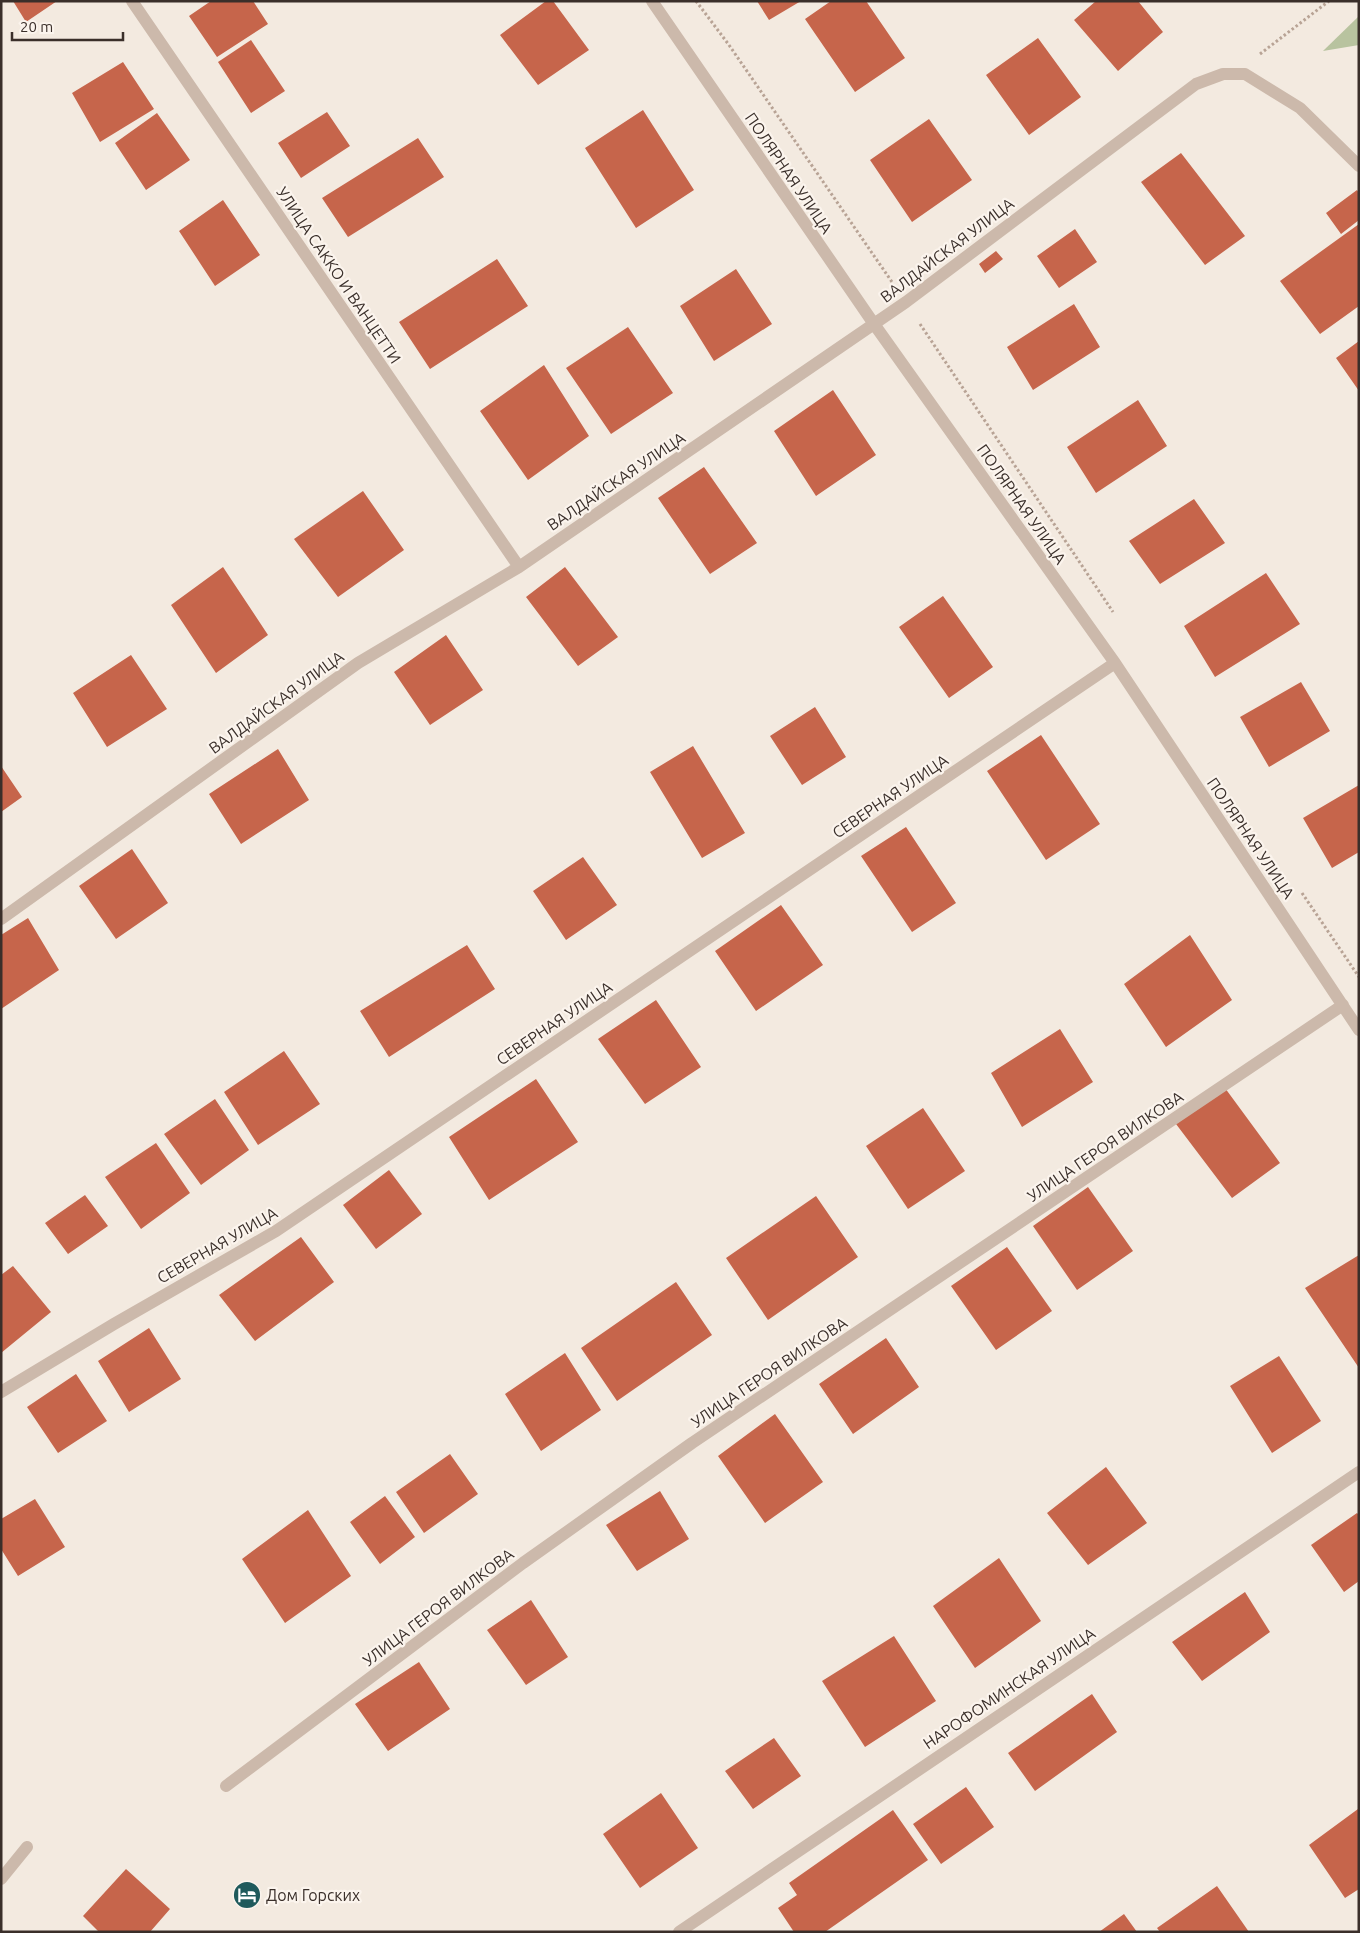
<svg xmlns="http://www.w3.org/2000/svg" width="1360" height="1933" font-family="Ubuntu,sans-serif">
<style>
.green{fill:#b8c39f}
.building{fill:#c6654b}
.lines{fill:none;stroke-linecap:round;stroke-linejoin:round}
.path{stroke:#b8a395;stroke-width:3;stroke-dasharray:2.5 2.5;stroke-linecap:butt}
.minor{stroke:#ccb9ab;stroke-width:12}
.labels{text-anchor:middle;stroke-width:4.5;stroke-linejoin:round;paint-order:stroke}
.street-label{font-size:16px;fill:#3a2f2a;stroke:#fbf4ed}
.poi-label{font-size:16px;fill:#3a2f2a;stroke:#fbf4ed;text-anchor:start}
</style>
<rect width="100%" height="100%" fill="#f3eae0"/>
<path class="green" d="M1359 16V45L1323 51Z"/>
<path class="building" d="M13 1H57L26 22Z
M211 1H253L268 24 217 57 189 16Z
M546 1H553L589 50 538 85 500 35Z
M757 1H801L769 20Z
M831 1H866L905 58 855 92 805 19Z
M1096 1H1138L1163 32 1118 71 1074 20Z
M1038 38 1081 97 1029 135 986 75Z
M251 40 285 91 251 113 218 62Z
M123 62 154 109 100 142 72 93Z
M643 110 694 190 636 228 585 148Z
M327 112 350 146 301 178 278 143Z
M157 113 190 160 146 190 115 143Z
M929 119 972 180 912 222 870 160Z
M418 138 444 177 348 237 322 198Z
M1181 153 1245 236 1205 265 1141 182Z
M1357 190 1359 193V220L1341 234 1326 213Z
M223 200 260 255 215 286 179 231Z
M1359 224V306L1320 334 1280 281Z
M1075 229 1097 262 1059 288 1037 256Z
M996 251 1003 259 985 273 979 264Z
M497 259 528 306 430 369 399 322Z
M736 269 772 324 714 361 680 306Z
M1074 304 1100 347 1033 390 1007 347Z
M628 327 673 393 611 434 566 368Z
M1359 341V391L1336 358Z
M544 365 589 436 528 480 480 411Z
M833 390 876 455 816 496 774 431Z
M1138 400 1167 446 1096 493 1067 447Z
M704 467 757 543 710 574 658 498Z
M363 491 404 550 338 597 294 539Z
M1194 499 1225 543 1160 584 1129 541Z
M223 567 268 635 216 673 171 605Z
M565 567 618 637 578 666 526 597Z
M1266 573 1300 624 1215 677 1184 626Z
M943 596 993 667 949 698 899 627Z
M446 635 483 690 430 725 394 672Z
M131 655 167 709 107 747 73 693Z
M1301 682 1330 731 1269 767 1240 717Z
M815 707 846 757 802 785 770 736Z
M1041 735 1100 824 1046 860 987 771Z
M693 746 745 833 702 858 650 772Z
M278 749 309 800 241 844 209 794Z
M1 766 22 797 1 812Z
M1359 785V852L1332 868 1303 818Z
M906 827 956 903 912 932 861 856Z
M132 849 168 903 116 939 79 886Z
M583 857 617 905 566 940 533 891Z
M781 905 823 965 756 1011 715 951Z
M28 918 59 970 1 1009V935Z
M1190 935 1232 1000 1166 1047 1124 984Z
M467 945 495 989 389 1057 360 1011Z
M656 1000 701 1067 645 1104 598 1039Z
M1060 1029 1093 1082 1022 1127 991 1073Z
M284 1051 320 1104 258 1145 224 1092Z
M536 1079 578 1142 489 1200 449 1137Z
M1225 1088 1280 1163 1232 1198 1176 1124Z
M215 1099 249 1150 201 1185 164 1134Z
M923 1108 965 1171 908 1209 866 1146Z
M156 1143 190 1193 141 1229 105 1177Z
M389 1170 422 1214 376 1249 343 1205Z
M1088 1187 1133 1251 1077 1290 1033 1226Z
M85 1195 108 1226 68 1254 45 1223Z
M816 1196 858 1257 768 1320 726 1258Z
M301 1237 334 1282 255 1341 219 1295Z
M1007 1247 1052 1311 996 1350 951 1286Z
M1359 1255V1368L1305 1288Z
M13 1266 51 1312 1 1353V1275Z
M676 1282 712 1335 617 1401 581 1348Z
M149 1328 181 1379 129 1412 98 1361Z
M886 1338 919 1387 853 1434 819 1384Z
M565 1353 601 1410 541 1451 505 1394Z
M1279 1356 1321 1421 1272 1453 1230 1386Z
M76 1374 107 1421 58 1453 27 1407Z
M775 1414 823 1482 765 1523 718 1456Z
M450 1454 478 1494 424 1533 396 1492Z
M1106 1467 1147 1523 1088 1565 1047 1513Z
M660 1491 689 1539 637 1571 606 1525Z
M385 1496 415 1537 380 1564 350 1522Z
M35 1499 65 1547 18 1576 1 1549V1519Z
M308 1510 351 1576 285 1623 242 1559Z
M1357 1513 1359 1515V1581L1344 1592 1311 1545Z
M999 1558 1041 1621 975 1668 933 1606Z
M1245 1592 1270 1632 1202 1681 1172 1642Z
M531 1600 568 1657 526 1685 487 1630Z
M894 1636 936 1701 865 1747 822 1681Z
M419 1662 450 1709 388 1751 355 1704Z
M1092 1694 1117 1732 1035 1791 1008 1753Z
M774 1738 801 1776 753 1809 725 1771Z
M966 1787 994 1827 941 1864 913 1824Z
M661 1793 698 1848 640 1888 603 1834Z
M1358 1809 1359 1889 1345 1898 1309 1845Z
M893 1810 928 1860 825 1932H794L778 1908 797 1895 789 1883Z
M126 1869 170 1909 150 1932H99L83 1916Z
M1217 1886 1249 1932H1160L1157 1928Z
M1124 1914 1137 1932H1099Z"/>
<g class="lines">
<path class="path" d="M696 1 729 45 892 282
M1260 54 1329 1
M920 324 1113 612
M1302 893 1359 977"/>
<path class="minor" d="M132 1 519 567
M652 1 874 324 1115 663 1359 1030
M1 919 358 663 519 567 906 302 1196 84 1223 74H1245L1300 108 1359 166
M1 1392 114 1324 276 1231 1115 663
M226 1786 523 1563 692 1443 1343 1005
M1 1879 27 1847
M679 1932 1359 1472"/>
</g>
<defs>
<symbol id="hotel-disc" viewBox="-11 -11 22 22"><circle r="9.5" fill="#1f5a5c" stroke="#fbf4ed"/><path d="M-6-4.5h1.5V1H6V5H4.5V3h-9V5H-6ZM-4 0a1.8 1.8 0 1 1 3.6 0ZM.5 0V-2.5h3Q6-2.5 6 0Z" fill="#fff"/></symbol>
</defs>
<g fill-rule="evenodd">
<use href="#hotel-disc" x="231" y="1879" width="32" height="32"/>
</g>
<g class="labels">
<g class="street-label">
<text transform="translate(789 173) rotate(56)" y="6">ПОЛЯРНАЯ УЛИЦА</text>
<text transform="translate(947 250) rotate(-37)" y="6">ВАЛДАЙСКАЯ УЛИЦА</text>
<text transform="translate(339 275) rotate(56)" y="6">УЛИЦА САККО И ВАНЦЕТТИ</text>
<text transform="translate(616 481) rotate(-34)" y="6">ВАЛДАЙСКАЯ УЛИЦА</text>
<text transform="translate(1022 504) rotate(55)" y="6">ПОЛЯРНАЯ УЛИЦА</text>
<text transform="translate(276 702) rotate(-36)" y="6">ВАЛДАЙСКАЯ УЛИЦА</text>
<text transform="translate(890 796) rotate(-34)" y="6">СЕВЕРНАЯ УЛИЦА</text>
<text transform="translate(1251 838) rotate(56)" y="6">ПОЛЯРНАЯ УЛИЦА</text>
<text transform="translate(554 1023) rotate(-34)" y="6">СЕВЕРНАЯ УЛИЦА</text>
<text transform="translate(1105 1146) rotate(-34)" y="6">УЛИЦА ГЕРОЯ ВИЛКОВА</text>
<text transform="translate(217 1245) rotate(-30)" y="6">СЕВЕРНАЯ УЛИЦА</text>
<text transform="translate(769 1372) rotate(-34)" y="6">УЛИЦА ГЕРОЯ ВИЛКОВА</text>
<text transform="translate(438 1607) rotate(-37)" y="6">УЛИЦА ГЕРОЯ ВИЛКОВА</text>
<text transform="translate(1009 1688) rotate(-34)" y="6">НАРОФОМИНСКАЯ УЛИЦА</text>
</g>
<g class="poi-label">
<text x="266" y="1901">Дом Горских</text>
</g>
</g>
<rect width="1360" height="1933" fill="none" stroke="#3a2f2a" stroke-width="5"/>
<path d="M12 32v8h111v-8" fill="none" stroke="#3a2f2a" stroke-width="2.5"/>
<text x="20" y="32" font-size="15" fill="#3a2f2a" stroke="#fbf4ed" stroke-width="4" paint-order="stroke">20 m</text>
</svg>
